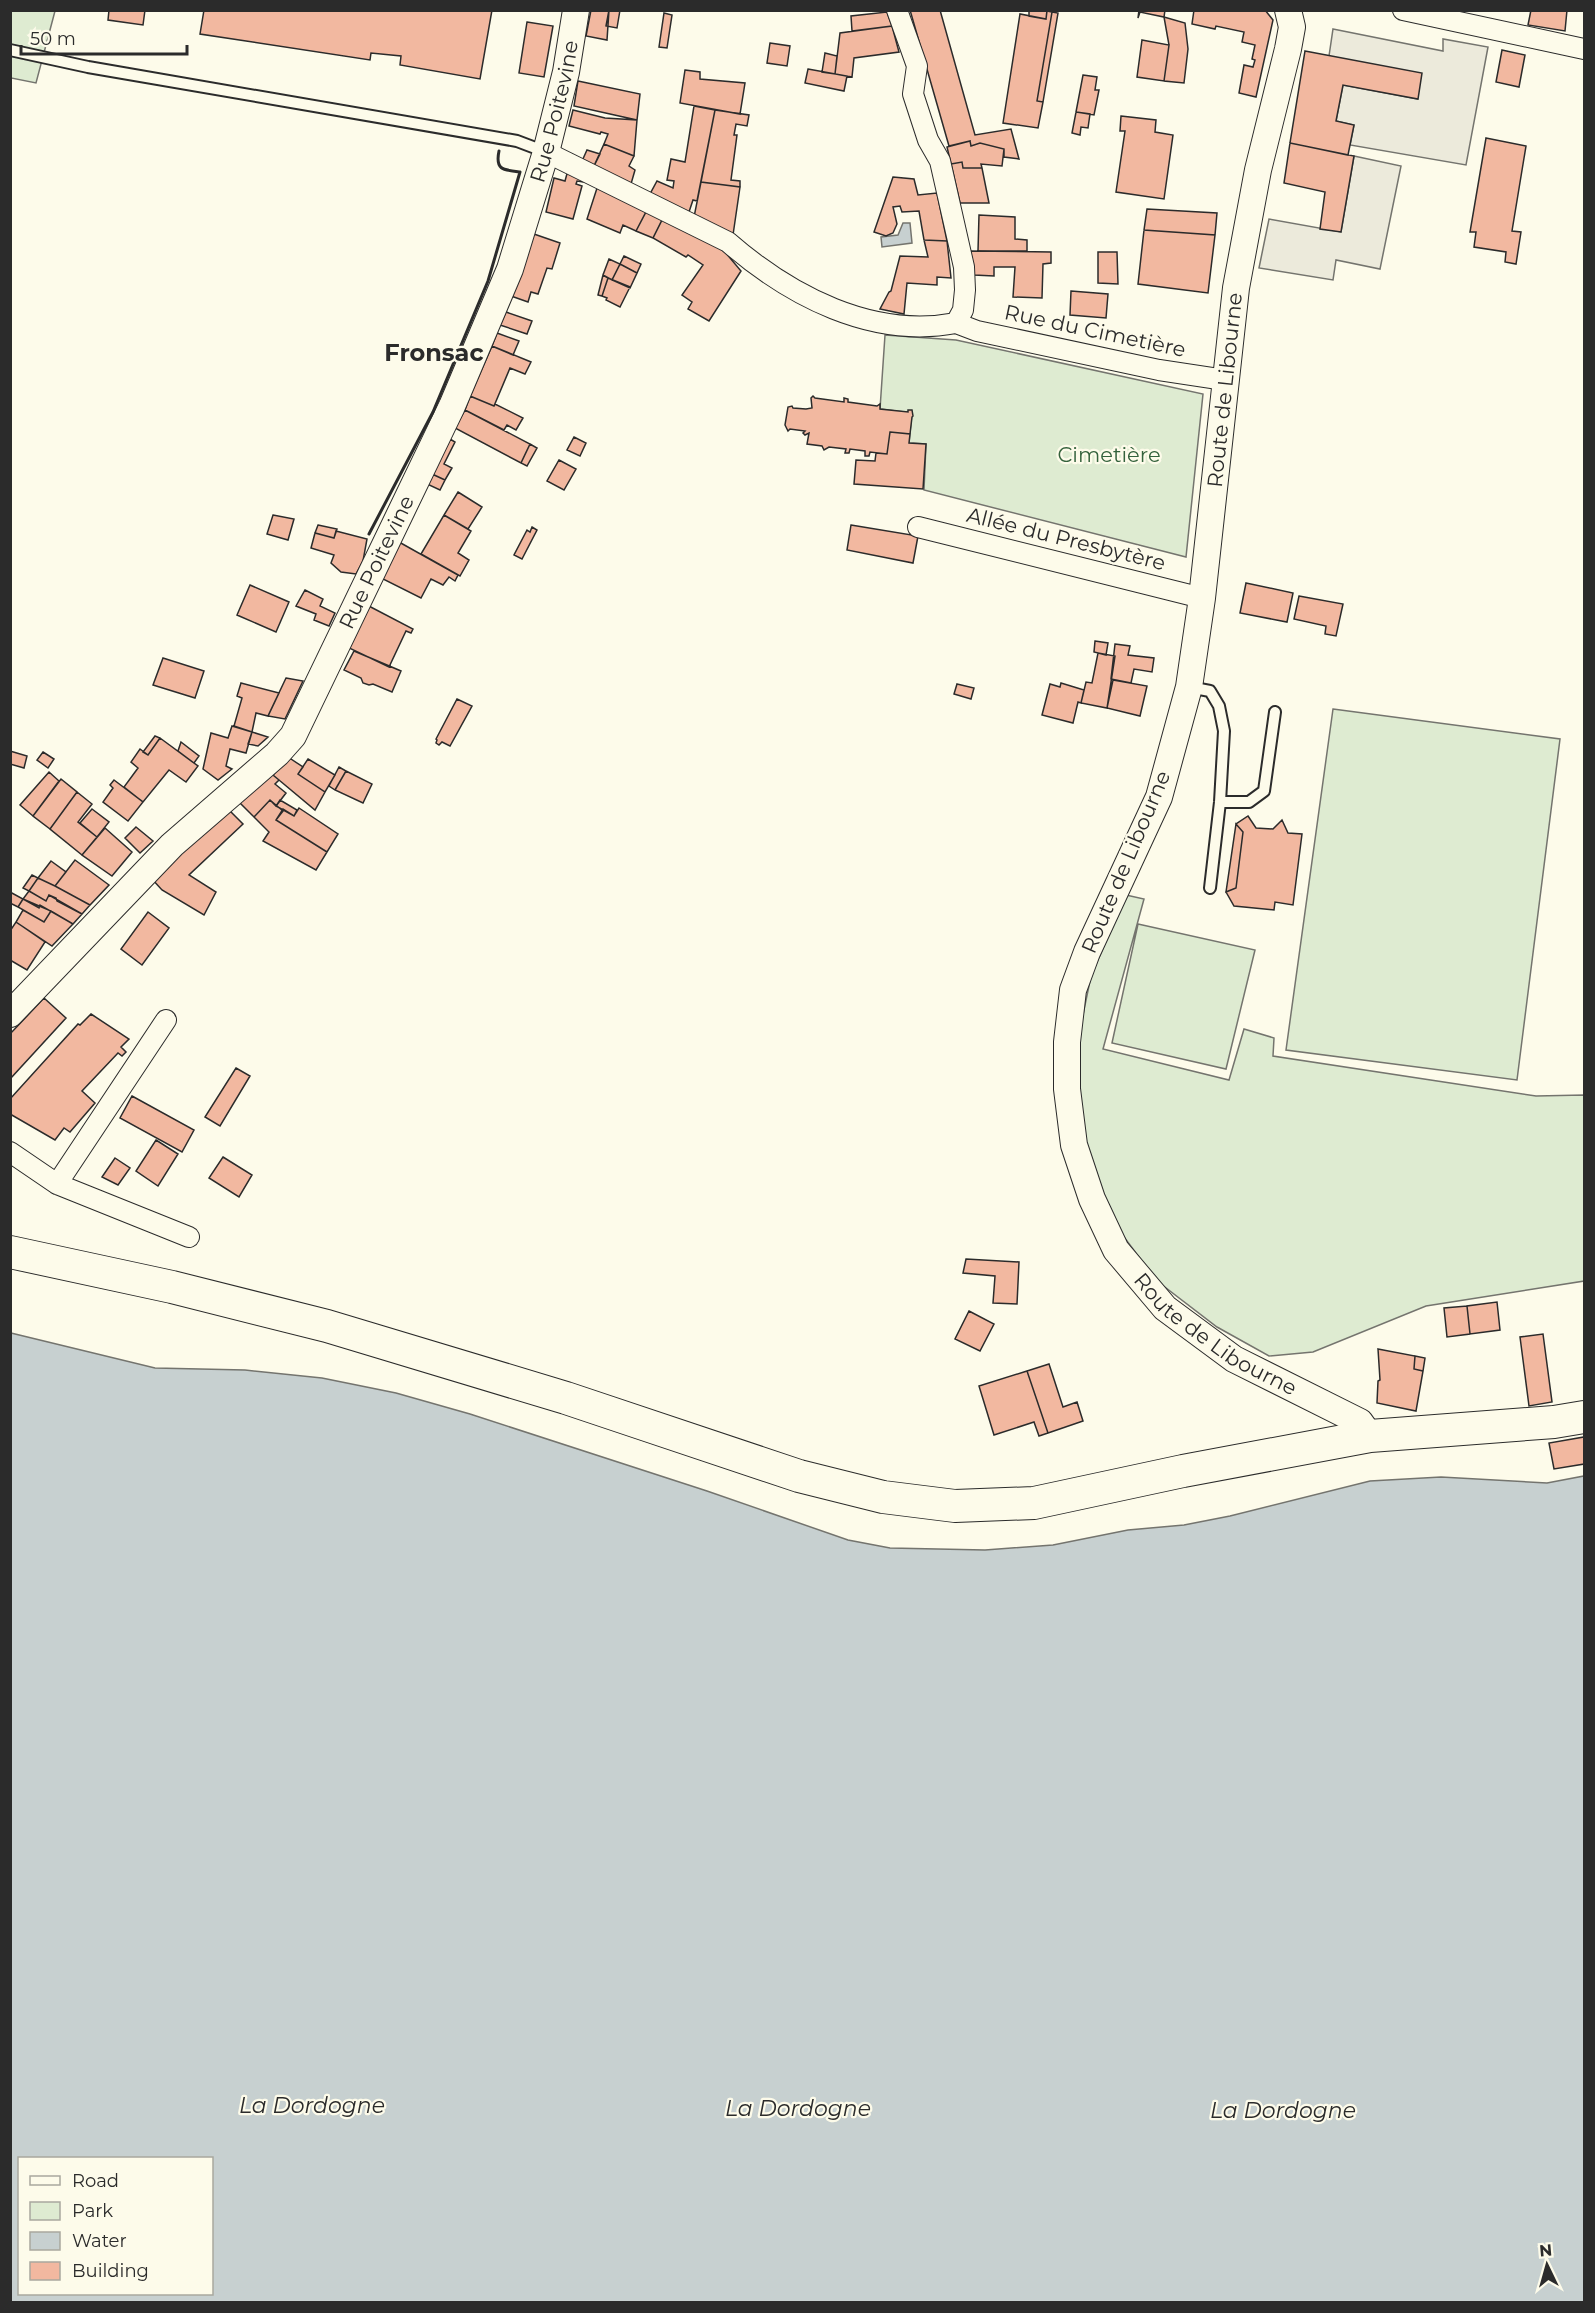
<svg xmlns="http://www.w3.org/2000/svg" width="1595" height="2313" font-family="Montserrat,sans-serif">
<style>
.green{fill:#deebd1;stroke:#74746e;stroke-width:1.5}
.parking{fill:#eceadb;stroke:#74746e;stroke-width:1.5}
.water{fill:#c7d0d0;stroke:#74746e;stroke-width:1.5;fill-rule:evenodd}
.building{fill:#f2b8a0;stroke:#2b2b2b;stroke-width:1.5}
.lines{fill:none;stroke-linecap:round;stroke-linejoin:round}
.service-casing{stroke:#2b2b2b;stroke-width:14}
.minor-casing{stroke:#2b2b2b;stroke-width:22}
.tertiary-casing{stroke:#2b2b2b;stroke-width:28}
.primary-casing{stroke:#2b2b2b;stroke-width:34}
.service{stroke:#fdfbea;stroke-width:10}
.minor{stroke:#fdfbea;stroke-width:20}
.tertiary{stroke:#fdfbea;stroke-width:26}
.primary{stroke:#fdfbea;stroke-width:32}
.wall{stroke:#2b2b2b;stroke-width:3}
.labels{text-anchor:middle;stroke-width:4.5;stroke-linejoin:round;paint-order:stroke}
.street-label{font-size:21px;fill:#2b2b2b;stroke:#fdfbea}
.park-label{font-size:21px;fill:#34623c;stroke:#fdfbea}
.water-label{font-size:22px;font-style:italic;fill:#2b2b2b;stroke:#fdfbea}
.quarter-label{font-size:24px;font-weight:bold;fill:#2b2b2b;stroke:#fdfbea}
</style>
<rect width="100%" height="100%" fill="#fdfbea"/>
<path class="green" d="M10 11H55L36 83 11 78Z
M885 335 956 340 1203 394 1186 557 924 490 926 444 909 443 912 413 880 409Z
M1333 709 1560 739 1517 1080 1286 1050Z
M1126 895 1144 899 1103 1049 1229 1080 1244 1029 1274 1038 1273 1056 1536 1096 1584 1095V1281L1426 1306 1313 1352 1269 1356 1217 1327 1157 1281 1121 1233 1087 1161 1077 1098V1044L1091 976Z
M1138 924 1255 950 1226 1069 1112 1043Z"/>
<path class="parking" d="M1333 29 1443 51V39L1488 47 1466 165 1350 145 1354 125 1336 121 1343 85 1418 99 1329 56Z
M1354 156 1401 166 1380 269 1336 260 1333 280 1259 268 1269 219 1341 232Z"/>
<path class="water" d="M903 223H910L912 243 882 247 881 237 898 235Z
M11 1333 155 1368 245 1370 322 1378 396 1393 470 1414 707 1491 848 1540 890 1548 985 1550 1053 1545 1128 1530 1184 1525 1230 1516 1370 1481 1441 1477 1547 1483 1584 1476V2302H11ZM20 2158H212V2294H20Z"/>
<path class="building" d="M109 10H145L143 25 108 20Z
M204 10H492L480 79 400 65 401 56 371 53 370 60 200 34Z
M591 10H609L607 40 586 36Z
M609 10H620L617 28 606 26Z
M910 10H940L975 135 1011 129 1019 159 1004 157V149L980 143 971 146 970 141 949 146Z
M1029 10H1047L1046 19 1029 16Z
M1139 10H1165L1164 17 1140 12 1138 18Z
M1194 10H1265L1273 20 1256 97 1239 93 1244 65 1253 67 1255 60 1252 59 1255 45 1242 42 1244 32 1216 26 1215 29 1192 24Z
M1531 10H1567L1565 31 1528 25Z
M1047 11 1052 12 1037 101 1043 102 1038 128 1003 123 1020 14 1046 19Z
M887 12 892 26 852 31 851 16Z
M1052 12 1058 13 1043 102 1037 101Z
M664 13 672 15 667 48 659 47Z
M1164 17 1185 23 1188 49 1184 83 1164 81 1169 45Z
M527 22 553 26 544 77 519 73Z
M892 26 899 52 854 58 852 77 835 74 840 33Z
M1142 40 1169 45 1164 81 1137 77Z
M770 43 790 46 787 66 767 63Z
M1502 50 1525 55 1519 87 1496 82Z
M1305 51 1422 73 1418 99 1343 85 1336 121 1354 125 1348 155 1290 143Z
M825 53 837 56 835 74 822 72Z
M808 69 847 76 844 91 805 83Z
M685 70 700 72V79L745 83 740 114 680 103Z
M1083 75 1097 77 1095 90H1099L1094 115 1076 112Z
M578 81 640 94 637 120 574 106Z
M694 106 715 110 697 201 693 200 688 215 650 194 657 181 673 188 674 181 667 180 671 159 685 162Z
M573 110 605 118 637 120 634 156 604 144 608 134 601 132 600 134 569 126Z
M715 110 749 115 747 126 736 124 734 135H737L731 180 740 181V187L701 182Z
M1076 112 1090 114 1088 128 1081 127 1080 135 1072 133Z
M1121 116 1156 120 1155 132 1173 135 1164 199 1116 192 1125 131H1120Z
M1486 138 1526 146 1512 231 1521 232 1516 264 1505 262 1506 252 1474 247 1476 232H1470Z
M970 141 971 146 980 143 1004 149 1002 166 981 164 982 168H963L962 162 951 164 947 147Z
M1290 143 1354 156 1341 232 1320 229 1325 192 1284 183Z
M604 144 634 156 629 166 635 170 631 184 594 166Z
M587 150 600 154 594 166 582 161Z
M962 162 963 168H982L989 203H960L951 164Z
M568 170 584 178 583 182 577 181 576 184 582 186 573 219 546 212 554 178 565 181Z
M893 177 914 179 918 195 937 193 947 241 924 240 919 211 902 212 900 206 893 207 897 224 893 233 886 236 874 232Z
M701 182 740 187 733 235 694 217Z
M598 185 648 208 636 231 623 225 620 233 587 219Z
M648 208 664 216 653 238 636 231Z
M1147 209 1217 213 1215 235 1144 230Z
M979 215 1015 217V239L1027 240V251H978Z
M664 216 680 222 725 252 741 271 709 321 688 309 692 302 682 295 703 265 688 255 686 257 653 238Z
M1144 230 1215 235 1208 293 1138 284Z
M531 233 560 243 552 269 547 268 538 294 531 292 528 302 511 296Z
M924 240 947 241 951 278 937 277V285L907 283 904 314 880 309 889 292 891 291 900 256 928 257Z
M969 251 1051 252V263L1043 264 1042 298 1013 297 1015 267H994V276L974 275Z
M1098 252H1117L1118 284 1098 283Z
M624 256 641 264 637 273 620 264Z
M609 259 620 264 612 280 603 275Z
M620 264 637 273 630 288 612 280Z
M603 275 608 278 602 296 598 295Z
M608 278 630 287 620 307 606 300 607 298 602 296Z
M1071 291 1108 294 1106 318 1070 315Z
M506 312 532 321 527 334 500 325Z
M497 333 519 341 513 355 492 346Z
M492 346 531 362 525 374 510 368 494 406 470 396Z
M470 396 494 406 495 404 523 418 516 430 507 425 504 430 465 410Z
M813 396 815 398 844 402V398L848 399V402L877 406 880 404V409L908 412V410H912L913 416 912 417 910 434 890 432 887 454 870 452 869 456H865V451L850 449 849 453H845L846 449 829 447 824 450 822 446 807 444 809 433 805 435 803 433 805 431 790 429 788 431 785 425 788 407 792 406 793 408 806 409 812 408 811 398Z
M465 410 530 444 521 463 455 428Z
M890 432 910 434 909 443 926 444 923 489 854 484 856 460 875 461 876 453 887 454Z
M574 437 586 443 580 456 567 450Z
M450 439 455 442 444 464 452 468 445 480 432 474Z
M530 444 537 448 527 466 521 463Z
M559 460 576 469 564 490 547 481Z
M432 474 445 480 440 490 427 484Z
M458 492 482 507 468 529 444 515Z
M273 515 294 519 288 540 267 534Z
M444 515 471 531 458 553 469 560 460 576 421 554Z
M318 525 337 529 334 538 315 533Z
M851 525 918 536 913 563 847 550Z
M532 527 537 530 522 559 514 555 527 530 530 532Z
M336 531 367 539 363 561 356 574 341 572 331 563 334 555 311 548 315 533 334 538Z
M399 542 458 575 455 581 449 577 443 585 431 579 421 598 381 578Z
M1246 583 1293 593 1287 622 1240 613Z
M250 585 289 602 276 632 237 615Z
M305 590 323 599 320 606 335 613 329 626 314 620 316 614 296 606Z
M1299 596 1343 604 1336 636 1325 634 1326 626 1294 619Z
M365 604 413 629 411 633 406 631 389 667 347 647Z
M1095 641 1108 643 1106 655 1094 652Z
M1115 644 1130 646 1128 655 1154 658 1152 672 1134 669 1131 683 1111 679Z
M354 651 401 671 392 692 373 684 369 685 363 683 361 678 344 670Z
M1098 653 1115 656 1107 708 1081 703 1086 682 1092 683Z
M163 658 204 671 195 698 153 685Z
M286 678 303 681 285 719 268 716Z
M1113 680 1147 686 1140 716 1107 708Z
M241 683 279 693 268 716 256 713 252 732 234 726 242 698 237 696Z
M1061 683 1084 690 1081 703 1078 702 1073 723 1042 715 1050 684 1060 687Z
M957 684 974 688 971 699 954 694Z
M457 699 472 706 450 746 442 742 439 745 436 743 437 740 436 739Z
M232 726 252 732 246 753 230 749 226 766 232 769 218 780 203 769 211 733 228 738Z
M252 732 268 737 258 746 248 744Z
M155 736 160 738 148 755 143 752Z
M160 738 198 766 186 782 169 770 143 802 124 787 138 768 131 762 140 749 148 755Z
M181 742 199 756 194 763 178 751Z
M10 751 27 756 24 768 10 764Z
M43 752 54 759 48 768 37 760Z
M288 757 303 767 298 774 325 792 315 810 273 775Z
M308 759 335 775 325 792 298 774Z
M339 767 346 771 335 790 329 786Z
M268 771 279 780 275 784 286 793 276 806 270 800 254 817 236 799Z
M346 771 372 784 363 803 335 790Z
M49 772 59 781 33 816 20 805Z
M61 779 77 792 50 829 33 816Z
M114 780 143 802 128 821 103 802 113 788 110 785Z
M77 792 92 804 78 822 97 837 82 855 50 829Z
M270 800 283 811 276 820 327 852 316 870 263 841 269 832 254 817Z
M280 800 297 810 294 816 276 806Z
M227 808 243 824 189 875 216 892 204 915 162 890 152 879Z
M299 808 338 834 327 852 276 820 283 809 294 816Z
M92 809 109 822 97 837 80 823Z
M1248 816 1256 828 1273 829 1282 820 1288 833 1302 834 1293 905 1275 902 1274 910 1234 906 1226 892 1236 888 1243 832 1236 824Z
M1236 824 1243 832 1236 888 1226 892Z
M136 827 153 841 140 853 125 838Z
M105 828 132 852 112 876 82 855Z
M75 860 109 885 90 905 55 886Z
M51 861 66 872 55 886 38 878Z
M32 875 38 878 29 891 23 888Z
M38 878 55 886 90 905 82 914 49 895 46 901 29 891Z
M29 891 46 901 49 895 56 898 57 901 82 914 73 924 40 905 39 908 23 899Z
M10 892 23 899 18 907 10 903Z
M23 899 51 911 44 922 18 907Z
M23 910 44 922 51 911 73 924 52 946 16 922Z
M148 912 169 928 142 965 121 949Z
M16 922 45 942 27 970 10 960V931Z
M44 998 66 1018 10 1079V1034Z
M91 1014 129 1039 121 1047 126 1052 122 1056 118 1053 82 1091 95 1103 70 1132 64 1128 55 1140 10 1114V1099L78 1024 80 1025Z
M236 1068 250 1076 220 1126 205 1117Z
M132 1096 194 1130 182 1152 120 1118Z
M156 1140 178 1154 158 1186 136 1171Z
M223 1157 252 1175 239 1197 209 1178Z
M115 1158 130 1168 118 1185 102 1177Z
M966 1259 1019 1262 1017 1304 993 1303 995 1276 963 1273Z
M1497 1302 1500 1330 1470 1334 1467 1306Z
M1467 1306 1470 1334 1447 1337 1444 1308Z
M969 1311 994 1324 980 1351 955 1339Z
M1543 1334 1552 1402 1529 1406 1520 1337Z
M1378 1349 1415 1356 1414 1369 1423 1371 1416 1411 1377 1403 1378 1381 1380 1380Z
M1415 1356 1425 1358 1423 1371 1414 1369Z
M1049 1364 1063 1407 1077 1402 1083 1421 1048 1433 1027 1371Z
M1027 1371 1048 1433 1039 1436 1034 1422 994 1435 979 1386Z
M1584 1437V1464L1554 1469 1549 1443Z"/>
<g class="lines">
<defs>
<path id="service" d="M10 50 88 67 517 141 546 152
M1189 687 1210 691 1219 706 1224 731 1220 802 1210 888
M1220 802H1249L1264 791 1275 712"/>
<path id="minor" d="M1403 10 1584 49
M546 152 728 242C790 296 872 339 956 323L963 310 965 290 964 267 940 161 928 140 913 94 917 66 897 10
M956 323 977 331 1159 370 1225 380
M918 527 1202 598
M10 1152 57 1184 189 1237
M57 1184 166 1020"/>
<g id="tertiary">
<path id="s1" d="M1288 10 1292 27 1288 49 1258 170 1236 288 1202 598 1189 687 1159 797 1087 952 1073 990 1067 1042V1089L1074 1145 1092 1199 1116 1250 1165 1308 1234 1359 1360 1422 1370 1436"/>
<path id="s2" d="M10 1014 172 845 277 754 293 736 452 406 510 269 546 152 566 72 576 10"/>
</g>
<path id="primary" d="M10 1252 172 1287 327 1326 566 1398 799 1476 883 1497 955 1506 1034 1503 1183 1471 1370 1436 1554 1422 1584 1417"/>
</defs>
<use href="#service" class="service-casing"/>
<use href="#minor" class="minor-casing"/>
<use href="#tertiary" class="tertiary-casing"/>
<use href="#primary" class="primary-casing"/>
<use href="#service" class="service"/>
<use href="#minor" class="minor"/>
<use href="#tertiary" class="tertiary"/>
<use href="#primary" class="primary"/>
<path class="wall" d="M369 534 433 412 488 281 520 172C503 170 495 170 499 151"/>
</g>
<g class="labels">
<g class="street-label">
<text dy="7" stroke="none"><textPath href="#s2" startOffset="1076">Rue Poitevine</textPath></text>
<text transform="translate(1095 331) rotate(12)" y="7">Rue du Cimetière</text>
<text transform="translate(1225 390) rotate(-84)" y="7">Route de Libourne</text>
<text transform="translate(1066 539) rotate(14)" y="7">Allée du Presbytère</text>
<text dy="7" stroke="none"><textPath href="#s2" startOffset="590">Rue Poitevine</textPath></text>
<text transform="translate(1126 862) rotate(-67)" y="7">Route de Libourne</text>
<text dy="7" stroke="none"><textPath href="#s1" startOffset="1413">Route de Libourne</textPath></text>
</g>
<g class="park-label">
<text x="1109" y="462">Cimetière</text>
</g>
<g class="water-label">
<text x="312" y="2113">La Dordogne</text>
<text x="798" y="2116">La Dordogne</text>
<text x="1283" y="2118">La Dordogne</text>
</g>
<g class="quarter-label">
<text x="434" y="361">Fronsac</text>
</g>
</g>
<rect width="1595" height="2313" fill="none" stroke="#2b2b2b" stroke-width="24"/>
<rect x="18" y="2157" width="195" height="138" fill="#fdfbea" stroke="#a9a89e" stroke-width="1.5"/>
<rect x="30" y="2176" width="30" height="9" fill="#fdfbea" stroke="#a9a89e" stroke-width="1.5"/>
<text x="72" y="2187" font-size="18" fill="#2b2b2b">Road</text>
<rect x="30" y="2202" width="30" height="18" fill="#deebd1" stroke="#a9a89e" stroke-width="1.5"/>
<text x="72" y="2217" font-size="18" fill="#2b2b2b">Park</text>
<rect x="30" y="2232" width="30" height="18" fill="#c7d0d0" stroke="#a9a89e" stroke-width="1.5"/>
<text x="72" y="2247" font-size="18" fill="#2b2b2b">Water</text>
<rect x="30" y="2262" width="30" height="18" fill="#f2b8a0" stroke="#a9a89e" stroke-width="1.5"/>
<text x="72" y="2277" font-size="18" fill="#2b2b2b">Building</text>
<g transform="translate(1547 2265) rotate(355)" stroke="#fdfbea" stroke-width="4.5" paint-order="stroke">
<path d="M0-4.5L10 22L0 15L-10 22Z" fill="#2b2b2b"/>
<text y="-9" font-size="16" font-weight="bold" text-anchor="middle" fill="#2b2b2b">N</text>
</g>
<path d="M21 45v9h166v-9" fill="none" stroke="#2b2b2b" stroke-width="3"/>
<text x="30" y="45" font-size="18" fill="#2b2b2b" stroke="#fdfbea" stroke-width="4.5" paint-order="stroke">50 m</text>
</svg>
